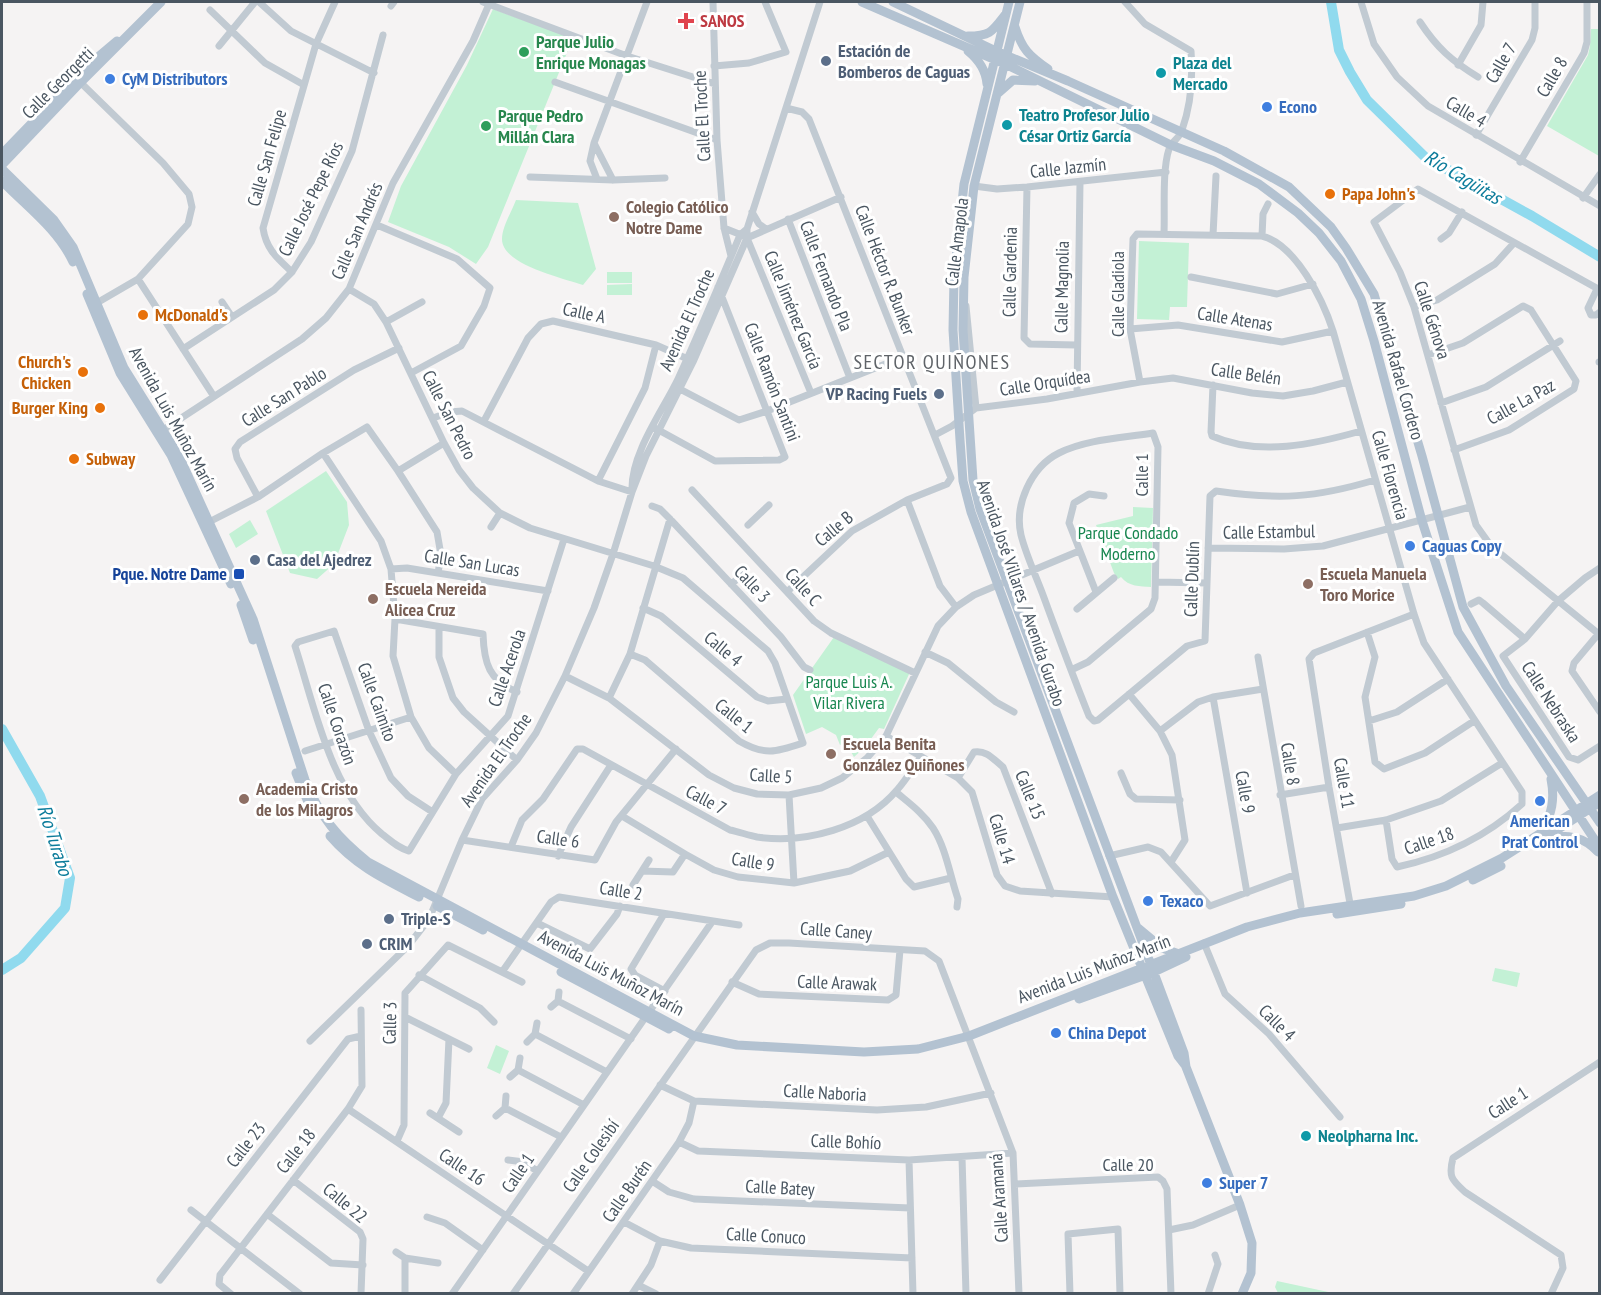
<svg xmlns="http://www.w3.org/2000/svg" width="1601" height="1295" font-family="'PT Sans Narrow',sans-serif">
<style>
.green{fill:#c3f1d5}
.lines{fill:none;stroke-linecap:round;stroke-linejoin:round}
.river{stroke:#90daee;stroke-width:10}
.minor{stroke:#c1cad2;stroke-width:7}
.major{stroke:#b3c2d1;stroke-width:9}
.health-dot{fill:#e0444e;stroke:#fff;stroke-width:2}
.leisure-dot{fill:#2e9e5b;stroke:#fff;stroke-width:2}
.service-dot{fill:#5c6f8a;stroke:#fff;stroke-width:2}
.culture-dot{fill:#0f9aa8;stroke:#fff;stroke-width:2}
.shop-dot{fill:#3f7fe0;stroke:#fff;stroke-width:2}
.food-dot{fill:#e8710a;stroke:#fff;stroke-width:2}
.education-dot{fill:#8d6e63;stroke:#fff;stroke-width:2}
.transit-dot{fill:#1a4fb4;stroke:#fff;stroke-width:2}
.labels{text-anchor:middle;stroke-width:6;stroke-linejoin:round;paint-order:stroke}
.health-label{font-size:18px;font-weight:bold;fill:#be3a42;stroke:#fff;text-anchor:start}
.leisure-label{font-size:18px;font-weight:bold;fill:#27864d;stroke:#fff;text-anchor:start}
.service-label{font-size:18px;font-weight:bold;fill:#4e5e75;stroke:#fff;text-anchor:start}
.culture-label{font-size:18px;font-weight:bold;fill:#0d838f;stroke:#fff;text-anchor:start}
.street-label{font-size:18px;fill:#4a5661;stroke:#fff}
.shop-label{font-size:18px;font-weight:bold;fill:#366cbe;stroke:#fff;text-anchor:start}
.food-label{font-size:18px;font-weight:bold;fill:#c56008;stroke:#fff;text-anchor:start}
.education-label{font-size:18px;font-weight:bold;fill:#785e54;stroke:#fff;text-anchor:start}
.park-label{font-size:18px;fill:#17864f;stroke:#fff}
.transit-label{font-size:18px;font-weight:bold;fill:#164399;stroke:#fff;text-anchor:end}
.water-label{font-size:20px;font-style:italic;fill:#0c7c9b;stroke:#fff}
.neighbourhood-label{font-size:20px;letter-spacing:1.5px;fill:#5f6368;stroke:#fff}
</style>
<rect width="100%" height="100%" fill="#f5f3f3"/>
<path class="green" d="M493 9 573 38 488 247 476 264 449 247 388 222 401 186 467 65Z
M1591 29H1599V156L1547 126 1588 55 1590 46Z
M516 200 578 203 596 269 583 285C563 278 502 265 502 239 502 227 512 211 516 200Z
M1139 241 1189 243 1187 307H1170L1169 320 1137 319Z
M607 272H632V283H607Z
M632 284V295H607V285Z
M326 471 347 502 349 525 334 564 317 579 290 573 266 511Z
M1133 507 1153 508 1151 587C1140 586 1129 587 1121 577L1118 579 1114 573 1096 525 1133 516Z
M250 520 258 534 236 548 229 534Z
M834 637 910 672 884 729 879 728 865 747 854 757 845 742 840 745 836 735 822 727 806 734 793 695Z
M1495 968 1520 973 1517 987 1492 981Z
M496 1045 509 1051 500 1074 487 1068Z
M1277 1281 1333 1293H1278L1275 1287Z"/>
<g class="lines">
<path class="river" d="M1331 2 1339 50 1350 72 1367 100 1425 157 1532 216 1600 257
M2 729 40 796 70 878 65 908 21 958 2 970"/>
<path class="minor" d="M259 2 291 31 374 73
M483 2 627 56 715 84
M713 2 717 140 724 228 731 256
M1125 2 1145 24 1191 51C1193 78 1191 105 1182 130 1180 138 1171 142 1169 149 1162 170 1165 210 1164 234
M1361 2 1374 44 1397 77 1428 106 1600 206
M391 6 394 2
M210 10 265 63 304 85
M1420 22C1437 48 1452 61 1478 77
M219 46 255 2
M1458 65 1481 25 1483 2
M714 66 749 63 786 52 765 2
M79 81 163 163 189 194 192 207 188 224 138 279 95 304
M555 82 717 140
M786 108 802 112 809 119 951 478 947 484 907 500 852 531 788 591
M1476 135 1532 40 1535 28V2
M594 143 590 161 597 179
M1520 162 1584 53 1587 42V2
M530 177 613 180 665 178
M613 180 594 143 647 2
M974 186 997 189 1027 187 1166 172
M1027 187 1024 338 1030 344 1076 345
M1583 198 1600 174
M752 212 759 224 766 229
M788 219 850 378
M377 225 457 259 490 288 484 306 461 346 411 373
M724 228 744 236
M1213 235 1216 176
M1262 236 1263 214 1268 204
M747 238 811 393
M747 238 841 197
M1441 239 1449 233 1462 212
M292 272C277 258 266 249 263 228L316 44 335 2
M1191 277 1277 294 1313 284
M138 279 213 395
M349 289 374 304 386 322 444 443 459 470 473 488 500 513 530 528 654 566 683 578 768 651 775 663 803 743C776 752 765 756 739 741L645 660 630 654
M1597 289 1588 308 1591 315H1596L1600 312
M1600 290 1418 189 1374 222 1400 272 1414 307 1476 525 1491 546 1600 635
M222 302 232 317
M966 306 976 408
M1414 307 1437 300 1495 264 1514 243
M386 322 422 302
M1130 329 1178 325 1282 342 1333 331
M183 349 274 290 292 272 311 242 352 151 383 35
M1428 355 1463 343 1523 306 1531 310 1576 381 1574 389 1509 430 1454 450
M1599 362H1600
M1140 382 1130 329 1133 239 1137 234 1262 236C1296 245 1323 300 1333 331L1414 614 1424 643 1522 792V804C1487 836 1444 857 1397 867L1392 859 1386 820
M1213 385 1211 432 1212 436C1259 457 1315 444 1361 431
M676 387 739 420 767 411 903 357
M1077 393 1080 182
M1441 403 1486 387 1560 341
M433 418 450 412 462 411 598 481 632 492
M484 421 528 338 541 324 553 321 656 345 690 360
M653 427 715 461 779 460 785 457 718 287
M160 432 302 339 326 318 349 289 393 183 473 41 490 2
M935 435 952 426 976 408 1047 399 1140 382 1173 378 1252 393 1283 396 1313 391 1347 382
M323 453 381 541 391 569 395 619 393 656 411 717 429 748 456 774
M398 471 444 443
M598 481 645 388 656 345
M632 488C632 452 662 412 678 379 700 331 720 283 740 235L747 229
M692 490 814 621 831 633 915 673
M258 497 237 458 235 449 240 442 354 370 399 348
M907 500 940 586 956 607
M652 506 660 509 670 519 781 637 804 667 810 670
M207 523 258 497 323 453 367 427 398 471 437 532 441 555 438 573
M748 525 769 505
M491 527 500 513
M1208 548 1284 549 1323 546 1470 507
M1600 568 1585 578 1558 601 1525 639 1503 656 1569 757 1578 760 1600 746
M391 569 407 568 548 591
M1156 582 1207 583
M731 584 744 574
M1096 592 1069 523 1074 503 1089 494 1104 496
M1471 604 1479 600 1483 603 1525 639
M643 608 661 616 757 697 768 701 787 699
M1077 609 1114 578
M395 619 483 634C484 664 489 680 517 692
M439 627V657L453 698 464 712 517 760
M1367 632 1375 657 1365 697 1375 762 1384 769 1425 753 1474 721
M1600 632 1574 663 1572 671 1600 712
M925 652 948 663 996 702 1014 712
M1258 657 1301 906
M1071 670 1088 662 1151 609 1155 598 1158 447 1153 433C1123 438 1087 439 1059 453 1031 467 1014 505 1021 535 1026 555 1036 576 1043 595 1058 636 1073 676 1089 716L1094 721 1098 720 1187 646 1205 641 1210 496 1216 491C1279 500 1315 498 1375 480
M565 676 609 698 709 775 734 788 757 794 789 795 821 788 842 778 867 758 886 736 938 626 956 607 974 595 1079 551
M1129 694 1160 731 1172 755 1185 840 1171 862
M1213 697 1247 893
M609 698 630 654 670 519
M1369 721 1397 712 1448 679
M1160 731 1198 702 1213 697 1263 689
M886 736 958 778 972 792 997 875 1005 886 1020 891 1113 897
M305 751 411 717
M1121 773 1130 794 1136 799 1180 800
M958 778 974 752C987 750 993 759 1003 767L1052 894
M896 792C909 803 923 813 933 828 946 848 950 876 958 899L957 907
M789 795 794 883
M1280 795 1329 787
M431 811 408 796 391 778 369 731 334 631 298 642 295 646C315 708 331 792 382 834 391 841 398 848 409 851L456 774 508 716 564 539
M622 816 685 854 714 870 738 877 794 883 850 871 889 852
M867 816 906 879 914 887 951 878
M1337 828 1386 820 1441 801 1502 763
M462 840 595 860 616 822 676 749
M511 847 522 820 543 799 577 749H583L730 830C739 832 748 835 757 837 805 844 865 828 897 790 906 780 913 768 921 757
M558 856 571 827 611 765
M1109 856 1148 847 1161 852 1210 906 1294 875
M642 871 649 860
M633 885 642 871 673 872 685 854
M1351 909 1329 787 1309 659 1314 653 1414 614
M664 914 631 969 635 975 665 991
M537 923 590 949 617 914 620 906
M1204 943 1225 994 1269 1034 1340 1117
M502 972 551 902 559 897 739 925
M419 975 480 1008 494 1022
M732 982 759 994 888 1000 896 995 900 950
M558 1001 631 1039
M551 1007 558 1001 559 992
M405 1017 469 1049
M535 1034 607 1072
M310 1041 408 946 429 919 462 840 482 799 517 760 536 733 565 676 594 608 613 554 632 492 646 456 693 362 747 238V229L820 2
M527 1042 535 1034 537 1023
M518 1070 584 1105
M510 1077 518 1070 520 1058
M660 1085 694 1101 877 1110 926 1107 991 1093
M505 1108 561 1137
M348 1109 588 1271
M430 1113 459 1132
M496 1116 505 1108 506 1096
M438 1118 446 1103 449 1039
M397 1141 404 1125 405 993 448 945 522 982
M679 1142 698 1151 909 1160 1013 1153
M962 1157 966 1294
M508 1160 524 1162 537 1171
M909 1160 913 1294
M293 1180 360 1232 363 1239 361 1294
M652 1181 669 1192 694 1199 910 1208
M1015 1184 1158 1177 1163 1181 1167 1189 1171 1294
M191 1210 300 1294
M267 1214 331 1263 363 1265
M427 1217 445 1223 483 1250
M624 1222 660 1241 691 1248 912 1258
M1169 1230 1193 1225 1240 1205
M396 1252 405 1258 438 1263
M160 1280 348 1039 361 1036
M638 1285 656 1294
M231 1294 219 1284 220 1275 348 1109 362 1086 361 1010
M405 1294V1258
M452 1294 712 922
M513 1294 756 950 770 943H789L925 951 939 961 1013 1153 1019 1294
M573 1294 679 1142 689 1123 694 1101
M632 1294 651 1265 660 1241
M1070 1294 1068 1234 1118 1229 1120 1294
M1208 1294 1218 1264 1215 1255
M1551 1294 1563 1268 1561 1255 1465 1192C1452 1180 1448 1177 1453 1158L1600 1062"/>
<path class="major" d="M862 2 1005 64 1171 145 1214 161 1259 184 1298 213 1319 233 1341 261 1361 299 1374 341 1422 521 1458 632 1600 848
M893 2 998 52 1068 81 1224 151 1289 187 1331 227 1346 248 1374 294 1422 456 1463 607 1506 686 1600 823
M1009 2 964 184 954 277 953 330 960 440 963 481 971 512 1113 897 1178 1056 1185 1065
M1020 2 974 186 964 277 963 330 973 480 980 509 1184 1053 1186 1067 1240 1205 1252 1243 1251 1273 1242 1294
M1015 27C1022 49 1029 56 1048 69
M968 36C990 36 992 32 1005 15
M968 51C979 60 986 70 987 84
M997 94 1013 80 1035 81
M2 154 85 68 117 41
M2 165 81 82 161 2
M2 169 54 220 73 247 124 368 180 458 253 619 305 780C320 817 338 838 368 862L694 1036 737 1045 864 1052 918 1049 969 1036 1247 927 1300 913 1414 896 1446 886 1502 858 1600 795
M2 181C26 206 58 229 73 262
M87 294 120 373 171 455 231 584
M241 605 253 640
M296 773 310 807
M1542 831C1552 814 1555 799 1551 779
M330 836C356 866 384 879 419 897
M1548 837C1569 835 1583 836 1598 852
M1543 839 1597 804
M1473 880 1501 866
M437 906 483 930
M1337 914 1401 904
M1138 928 1162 948 1179 954
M561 972 669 1029
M1079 999 1154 972 1186 957"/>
</g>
<path class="health-dot" d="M683 12h6v6h6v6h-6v6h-6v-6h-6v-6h6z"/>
<g class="leisure-dot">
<circle cx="524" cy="52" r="6"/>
<circle cx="486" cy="126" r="6"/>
</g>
<g class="service-dot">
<circle cx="826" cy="61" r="6"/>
<circle cx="939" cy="394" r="6"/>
<circle cx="255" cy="560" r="6"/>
<circle cx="389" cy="919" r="6"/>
<circle cx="367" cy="944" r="6"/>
</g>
<g class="culture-dot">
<circle cx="1161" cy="73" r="6"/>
<circle cx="1007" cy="125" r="6"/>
<circle cx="1306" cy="1136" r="6"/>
</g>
<g class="shop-dot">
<circle cx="110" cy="79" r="6"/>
<circle cx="1267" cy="107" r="6"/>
<circle cx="1410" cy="546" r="6"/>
<circle cx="1540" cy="801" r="6"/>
<circle cx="1148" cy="901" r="6"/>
<circle cx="1056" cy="1033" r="6"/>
<circle cx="1207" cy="1183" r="6"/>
</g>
<g class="food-dot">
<circle cx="1330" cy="194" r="6"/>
<circle cx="143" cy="315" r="6"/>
<circle cx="83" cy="372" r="6"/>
<circle cx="100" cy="408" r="6"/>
<circle cx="74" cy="459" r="6"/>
</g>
<g class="education-dot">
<circle cx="614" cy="217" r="6"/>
<circle cx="1308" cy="584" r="6"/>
<circle cx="373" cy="599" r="6"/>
<circle cx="831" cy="754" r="6"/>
<circle cx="244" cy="799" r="6"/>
</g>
<rect class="transit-dot" x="233" y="568" width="12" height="12" rx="3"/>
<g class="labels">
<g class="health-label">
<text x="700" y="27">SANOS</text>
</g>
<g class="leisure-label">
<text x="536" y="48">Parque Julio<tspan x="536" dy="21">Enrique Monagas</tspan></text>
<text x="498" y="122">Parque Pedro<tspan x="498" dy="21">Millán Clara</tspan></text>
</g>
<g class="service-label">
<text x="838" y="57">Estación de<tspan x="838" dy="21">Bomberos de Caguas</tspan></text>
<text x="927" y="400" text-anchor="end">VP Racing Fuels</text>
<text x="267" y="566">Casa del Ajedrez</text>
<text x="401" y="925">Triple-S</text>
<text x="379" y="950">CRIM</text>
</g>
<g class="culture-label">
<text x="1173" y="69">Plaza del<tspan x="1173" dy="21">Mercado</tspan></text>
<text x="1019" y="121">Teatro Profesor Julio<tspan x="1019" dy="21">César Ortiz García</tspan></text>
<text x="1318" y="1142">Neolpharna Inc.</text>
</g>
<g class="street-label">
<text transform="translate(1501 63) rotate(-60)" y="6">Calle 7</text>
<text transform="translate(1552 77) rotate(-60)" y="6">Calle 8</text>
<text transform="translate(58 83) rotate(-45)" y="6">Calle Georgetti</text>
<text transform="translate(1466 112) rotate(31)" y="6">Calle 4</text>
<text transform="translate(702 116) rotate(-93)" y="6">Calle El Troche</text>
<text transform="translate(267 158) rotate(-74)" y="6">Calle San Felipe</text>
<text transform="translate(1068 168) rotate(-6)" y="6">Calle Jazmín</text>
<text transform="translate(311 199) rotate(-64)" y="6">Calle José Pepe Ríos</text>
<text transform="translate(357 231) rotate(-67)" y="6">Calle San Andrés</text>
<text transform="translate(957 242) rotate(-83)" y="6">Calle Amapola</text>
<text transform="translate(885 270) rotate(69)" y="6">Calle Héctor R. Bunker</text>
<text transform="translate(1010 272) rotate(-89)" y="6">Calle Gardenia</text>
<text transform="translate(826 276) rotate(69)" y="6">Calle Fernando Pla</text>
<text transform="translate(1062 287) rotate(-89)" y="6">Calle Magnolia</text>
<text transform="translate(1118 294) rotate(-90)" y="6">Calle Gladiola</text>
<text transform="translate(793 310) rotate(68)" y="6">Calle Jiménez García</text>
<text transform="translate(584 313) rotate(12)" y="6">Calle A</text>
<text transform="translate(1235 319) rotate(9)" y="6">Calle Atenas</text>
<text transform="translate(687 320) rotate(-66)" y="6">Avenida El Troche</text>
<text transform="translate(1432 320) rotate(72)" y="6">Calle Génova</text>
<text transform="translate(1398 370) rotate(74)" y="6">Avenida Rafael Cordero</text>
<text transform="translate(1246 374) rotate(8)" y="6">Calle Belén</text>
<text transform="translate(772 382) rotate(69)" y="6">Calle Ramón Santini</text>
<text transform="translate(1045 383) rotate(-9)" y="6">Calle Orquídea</text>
<text transform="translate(284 397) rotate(-32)" y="6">Calle San Pablo</text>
<text transform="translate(1521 402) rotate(-29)" y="6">Calle La Paz</text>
<text transform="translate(449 415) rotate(63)" y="6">Calle San Pedro</text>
<text transform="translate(173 419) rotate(61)" y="6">Avenida Luis Muñoz Marín</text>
<text transform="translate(1142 475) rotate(-90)" y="6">Calle 1</text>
<text transform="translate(1390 475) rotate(74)" y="6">Calle Florencia</text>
<text transform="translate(834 529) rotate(-40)" y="6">Calle B</text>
<text transform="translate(1269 532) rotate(-1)" y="6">Calle Estambul</text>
<text transform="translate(472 563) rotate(9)" y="6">Calle San Lucas</text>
<text transform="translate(1192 579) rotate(-88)" y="6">Calle Dublín</text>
<text transform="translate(752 584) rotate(47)" y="6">Calle 3</text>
<text transform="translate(803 587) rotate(48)" y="6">Calle C</text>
<text transform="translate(1021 593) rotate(71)" y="6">Avenida José Villares / Avenida Gurabo</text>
<text transform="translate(723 649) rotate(40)" y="6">Calle 4</text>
<text transform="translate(507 668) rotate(-71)" y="6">Calle Acerola</text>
<text transform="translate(377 702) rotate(70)" y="6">Calle Caimito</text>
<text transform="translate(1551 702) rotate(57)" y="6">Calle Nebraska</text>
<text transform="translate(734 716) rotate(39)" y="6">Calle 1</text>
<text transform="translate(337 724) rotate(71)" y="6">Calle Corazón</text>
<text transform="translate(496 760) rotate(-55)" y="6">Avenida El Troche</text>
<text transform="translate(1290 764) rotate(81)" y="6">Calle 8</text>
<text transform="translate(771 776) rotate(3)" y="6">Calle 5</text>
<text transform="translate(1344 783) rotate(80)" y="6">Calle 11</text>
<text transform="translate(1245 792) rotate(80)" y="6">Calle 9</text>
<text transform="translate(1030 795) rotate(68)" y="6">Calle 15</text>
<text transform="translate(706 800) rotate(28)" y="6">Calle 7</text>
<text transform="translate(558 839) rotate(8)" y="6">Calle 6</text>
<text transform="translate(1002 839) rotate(73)" y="6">Calle 14</text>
<text transform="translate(1429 841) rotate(-19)" y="6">Calle 18</text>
<text transform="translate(753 862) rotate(9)" y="6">Calle 9</text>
<text transform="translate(621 891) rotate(9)" y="6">Calle 2</text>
<text transform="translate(836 931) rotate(4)" y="6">Calle Caney</text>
<text transform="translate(1094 969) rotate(-21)" y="6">Avenida Luis Muñoz Marín</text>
<text transform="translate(611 973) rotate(28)" y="6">Avenida Luis Muñoz Marín</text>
<text transform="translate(837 983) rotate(2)" y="6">Calle Arawak</text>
<text transform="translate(390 1023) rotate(-89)" y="6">Calle 3</text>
<text transform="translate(1277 1023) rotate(45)" y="6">Calle 4</text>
<text transform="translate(825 1093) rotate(3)" y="6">Calle Naboria</text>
<text transform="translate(1508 1103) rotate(-33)" y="6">Calle 1</text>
<text transform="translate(846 1142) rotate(2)" y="6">Calle Bohío</text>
<text transform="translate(246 1145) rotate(-52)" y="6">Calle 23</text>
<text transform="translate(296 1151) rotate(-52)" y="6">Calle 18</text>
<text transform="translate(591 1156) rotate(-55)" y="6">Calle Colesibí</text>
<text x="1128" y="1171">Calle 20</text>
<text transform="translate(462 1167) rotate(34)" y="6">Calle 16</text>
<text transform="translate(518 1173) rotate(-56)" y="6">Calle 1</text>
<text transform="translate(780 1188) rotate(3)" y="6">Calle Batey</text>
<text transform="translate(627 1191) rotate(-55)" y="6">Calle Burén</text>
<text transform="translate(999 1198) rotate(-94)" y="6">Calle Aramaná</text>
<text transform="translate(345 1203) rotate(40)" y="6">Calle 22</text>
<text transform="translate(766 1236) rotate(3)" y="6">Calle Conuco</text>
</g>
<g class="shop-label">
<text x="122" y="85">CyM Distributors</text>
<text x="1279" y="113">Econo</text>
<text x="1422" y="552">Caguas Copy</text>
<text x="1540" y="827" text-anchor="middle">American<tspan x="1540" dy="21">Prat Control</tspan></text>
<text x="1160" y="907">Texaco</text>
<text x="1068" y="1039">China Depot</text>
<text x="1219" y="1189">Super 7</text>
</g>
<g class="food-label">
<text x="1342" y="200">Papa John's</text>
<text x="155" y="321">McDonald's</text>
<text x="71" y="368" text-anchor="end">Church's<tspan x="71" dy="21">Chicken</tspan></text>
<text x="88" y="414" text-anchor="end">Burger King</text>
<text x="86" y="465">Subway</text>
</g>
<g class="education-label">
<text x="626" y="213">Colegio Católico<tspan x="626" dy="21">Notre Dame</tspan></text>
<text x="1320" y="580">Escuela Manuela<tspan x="1320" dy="21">Toro Morice</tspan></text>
<text x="385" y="595">Escuela Nereida<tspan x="385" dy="21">Alicea Cruz</tspan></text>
<text x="843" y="750">Escuela Benita<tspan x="843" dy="21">González Quiñones</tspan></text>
<text x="256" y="795">Academia Cristo<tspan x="256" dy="21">de los Milagros</tspan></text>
</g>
<g class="park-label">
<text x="1128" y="539">Parque Condado<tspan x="1128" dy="21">Moderno</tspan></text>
<text x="849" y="688">Parque Luis A.<tspan x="849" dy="21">Vilar Rivera</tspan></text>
</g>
<g class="transit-label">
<text x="227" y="580">Pque. Notre Dame</text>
</g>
<g class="water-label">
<text transform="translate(1463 177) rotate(31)" y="7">Río Cagüitas</text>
<text transform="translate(55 840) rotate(72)" y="7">Río Turabo</text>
</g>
<g class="neighbourhood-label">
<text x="932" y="369">SECTOR QUIÑONES</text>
</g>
</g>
<rect width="1601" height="1295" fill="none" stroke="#4a5661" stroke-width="6"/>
</svg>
